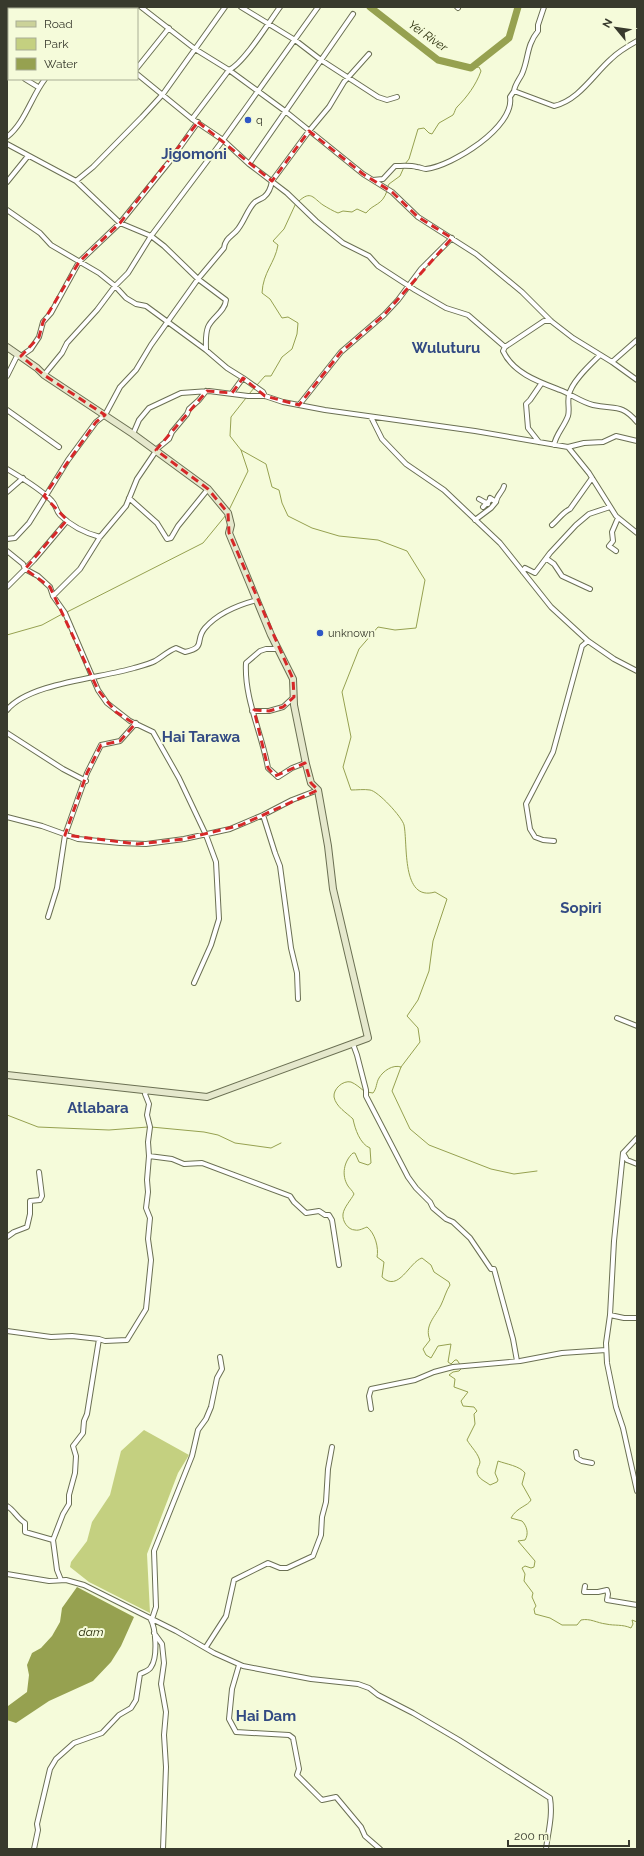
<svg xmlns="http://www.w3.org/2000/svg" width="644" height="1856" font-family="Raleway,sans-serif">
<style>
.green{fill:#c4d080}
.water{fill:#96a150}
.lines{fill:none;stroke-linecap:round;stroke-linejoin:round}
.stream{stroke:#96a150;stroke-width:1}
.river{stroke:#96a150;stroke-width:7}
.street-casing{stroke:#6b7053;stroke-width:6}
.secondary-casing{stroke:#6b7053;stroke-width:8}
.primary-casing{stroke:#fff;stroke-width:8}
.street{stroke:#fff;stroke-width:4}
.secondary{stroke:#e5e8cc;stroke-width:6}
.primary{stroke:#cbd299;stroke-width:6}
.marked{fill:none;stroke:#d62828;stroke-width:3;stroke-dasharray:8 5;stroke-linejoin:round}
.poi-dot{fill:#2f57c6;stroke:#f5fbda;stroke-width:1.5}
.labels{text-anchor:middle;stroke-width:4;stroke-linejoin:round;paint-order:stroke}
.poi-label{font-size:11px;fill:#383a2d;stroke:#f5fbda;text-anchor:start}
.water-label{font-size:12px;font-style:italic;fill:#2a2e0a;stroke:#f5fbda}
.district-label{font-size:15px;font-weight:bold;fill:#324a83;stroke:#f5fbda}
</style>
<rect width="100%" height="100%" fill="#f5fbda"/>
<path class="green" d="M144 1430 189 1455 178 1473 147 1554 150 1613 89 1582 70 1567 71 1562 87 1541 92 1522 110 1495 121 1451Z"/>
<path class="water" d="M77 1587 134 1617 121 1646 111 1662 93 1681 49 1701 16 1723 7 1720 8 1706 27 1692 29 1675 27 1665 32 1653 41 1648 52 1636 60 1622 62 1608Z"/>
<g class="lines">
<path class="stream" d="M405 164 409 159 418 129 424 128 429 133 432 134 439 123 453 115C455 112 455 109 457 107 467 97 476 85 481 71L479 67 471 68
M387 188 389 184 400 176 404 167
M299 201C311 190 313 198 323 205 328 208 333 211 338 213L343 211 352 212 357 209 366 213C374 203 382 206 387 191
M257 385 265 376H271L282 357 292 349 297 334 298 323 288 317 282 318 270 299 262 293C263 272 275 263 278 245L273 241 284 229 296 203
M249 394 255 387
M241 450 266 464 272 487 279 490 282 503 288 516 312 528 339 536 378 540 407 551 425 580 416 628 395 630 378 627 359 649 342 692 351 737 343 767 351 790C357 790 364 789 370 790 378 791 402 817 404 825 408 844 401 902 435 892L447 899 433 941 429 971 418 1000 407 1016 418 1028 420 1042 401 1067 392 1091 410 1129 429 1145 491 1169 514 1174 537 1171
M229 510 248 471 241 450 230 436 231 417 246 398
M67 612 203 543 226 515
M7 635 42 625 64 613
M364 1091C360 1088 356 1084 351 1082 343 1080 333 1089 334 1097 336 1107 347 1113 353 1119 355 1129 360 1144 370 1148L371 1163 368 1165 359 1162 355 1153H353C344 1161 341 1175 348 1186 350 1189 352 1190 354 1194 351 1200 344 1207 343 1214 342 1221 348 1230 355 1230 359 1231 364 1228 367 1227 375 1233 379 1248 377 1257L384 1262 382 1277C399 1293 409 1262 422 1258L431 1265 434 1272 449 1282 450 1285C446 1291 444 1299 441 1305 435 1317 424 1326 430 1340L423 1349 426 1355 431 1358 438 1346 451 1344 448 1362 451 1364 455 1360H457L461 1366
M367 1092 373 1093C377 1088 376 1083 379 1078 383 1071 393 1064 401 1067
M7 1115 38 1127 109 1130 148 1127
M151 1127 204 1132 218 1135 235 1143 271 1148 281 1143
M461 1369 459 1371 453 1372 449 1375 455 1379 454 1387 468 1392 461 1401 463 1406 474 1407 477 1411 474 1414 475 1424 467 1440C471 1447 479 1454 480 1462 480 1465 477 1468 477 1472 478 1479 485 1481 490 1485L497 1482 498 1480 495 1473 498 1461C506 1464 520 1466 525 1473L522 1484 531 1500C528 1506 517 1507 511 1518L522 1521C527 1526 529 1534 525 1540L518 1541 535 1561 534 1567 531 1568 525 1566 522 1568 525 1574 524 1581 533 1593 532 1597 536 1606 534 1609 535 1614 550 1618 562 1625H577L581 1620C590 1618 597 1623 606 1624 615 1626 622 1624 631 1628L633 1624 632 1620 637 1622"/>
<path class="river" d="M370 7 438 60 471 68 509 38 518 7"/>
<defs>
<path id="street" d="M82 7 83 9
M141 7 195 49 229 70 285 111 363 174 392 192 418 217 476 254 522 292 551 321 573 338 612 362 637 380
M241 7 295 40 321 60 378 97 387 100 397 97
M457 7 458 8
M112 9 114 7
M7 62 9 65
M137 68 169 28
M137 74 192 119 223 140 249 164 287 193 316 221 343 243 369 256 378 266 415 290 446 308 468 315 505 347 503 351C513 373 539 382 560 390 571 394 581 402 593 405 615 410 621 403 637 422
M25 79 38 87
M514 91C515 84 519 80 522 74 529 58 526 46 538 31V25L544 7
M192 119 229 70C244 63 269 22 280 7
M7 137C25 123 31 97 45 79
M7 144 76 181 120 223 151 236 164 246 198 279 226 300C225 312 212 317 208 327 205 335 206 342 206 350
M249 164 353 14
M373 180 383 179 395 166C402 166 410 165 417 167 420 167 423 169 426 169 452 166 515 127 510 97L514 91 554 106C579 100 593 75 611 59 619 51 628 46 637 41
M76 181 93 167 142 117 163 94 225 7
M7 182 28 156
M7 210 40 233 51 245 99 273 115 286 126 298 136 304 146 306 206 350 227 368 243 378 232 393
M505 347 544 321H551
M21 356 31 349 39 337 43 322 51 313 79 262 120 223 170 161 198 122
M612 362 637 340
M44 375 62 353 67 343 97 310 115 286 128 273 151 236 223 140 318 7
M7 376 18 354
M243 378 263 392 265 396
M299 405 341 352 384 315 398 300 421 269 452 238
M7 410 59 447
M371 417 382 439 406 464 444 490 500 543 551 607 588 641 614 659 637 671
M133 434 139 420 149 408 181 393 209 391 248 396H265L283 402 325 410 475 431 568 447 589 473 616 516 637 533
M539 442 528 428 526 404 530 400 541 384
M554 445C556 434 564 427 568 416 570 409 567 402 569 395 571 382 591 364 600 355
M568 447 584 443 603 442 616 436 637 441
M7 469C22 478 41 489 52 501 56 505 56 511 60 515 71 526 85 533 100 537
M7 492 23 478
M129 498 157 523 167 539 171 538 178 526 208 489
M479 499 488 504
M496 502C497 494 503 492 504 486
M483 507 491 499
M475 520 491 508 496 502 490 498
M552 525C558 520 563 512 570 509L592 478
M7 539 15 538 29 523 68 460 96 422 105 415 120 387 136 370 151 345 198 279 224 248C225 238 233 236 238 229 245 220 248 208 255 202 258 200 261 199 264 197 269 193 271 187 272 181L309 131 329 107 344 82 369 54
M7 551 23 564 25 569 38 576 50 587 53 596 65 613 98 690 107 703 130 721 153 732 179 778 206 835 216 862 219 919 211 945 194 983
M616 551 609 546 613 541 612 532 618 518
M547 559 554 564 562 576 590 589
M523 572 525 568 535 573 550 553 576 525 589 514 610 507
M7 587 34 560 67 521
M53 596 80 569 100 537 126 506 137 479 158 448 169 439 172 432 187 414 189 409 199 400 206 391
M278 649H266L260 651 246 663C244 699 262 733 268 768L278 777 292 768 305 763
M7 710C29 683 101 678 134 668 141 666 149 664 155 661 162 657 168 651 176 648L185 652C207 647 194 641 205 628 218 613 238 605 257 600
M252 711H269L283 707 294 697
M7 733 63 769 86 781
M263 815 275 853 280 866 291 948 297 973 298 999
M7 817 42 826 78 839 120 843 146 844 184 839 230 829 263 815 292 800 318 790
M554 841 543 840 535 837 530 829 526 804 553 752 582 646 588 641
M48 917 57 888 65 835 87 773 101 745 120 741 136 723
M617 1018 637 1026
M353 1044 357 1055 366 1090V1096L408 1177 416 1188 430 1202 433 1208 446 1219 453 1222 470 1238 491 1269H494L513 1339 517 1361
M147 1091 145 1094 149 1104 147 1115 150 1127 148 1142 149 1156 172 1159 184 1164 202 1163 290 1196 294 1202 306 1213 319 1211 325 1215H329L332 1220 339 1265
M637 1138 623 1153 627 1160 637 1164
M623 1153 614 1241 610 1315 606 1343 607 1363 616 1407 623 1428 637 1491
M7 1237 14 1232 27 1227 30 1214V1201L40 1200 42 1196 39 1172
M610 1315 624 1318H637
M7 1331 51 1337 72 1336 99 1339 105 1341 127 1340 146 1309 151 1260 148 1239 150 1218 146 1208 148 1192 147 1180 149 1156
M371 1409 369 1396 371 1389 415 1380 434 1372 453 1367 520 1361 562 1353 606 1350
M576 1452 577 1458 582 1461 592 1463
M7 1506C14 1510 17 1518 25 1523V1532L53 1540 57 1570 61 1580
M53 1540 63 1514 69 1504V1495L75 1473 76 1456 73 1446 83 1433 84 1421 87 1414 99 1339
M7 1574 49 1581 66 1580 84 1585 176 1631 214 1653 243 1666 311 1679 358 1684 369 1688 378 1695 413 1713 459 1740 550 1798C553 1816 548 1832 546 1849
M585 1586 584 1592H598L607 1590 608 1594 607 1600 637 1605
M152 1619 156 1607 154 1551 192 1456 198 1430 206 1419 211 1407 217 1378 222 1369 220 1357
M154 1633 162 1644 164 1663 161 1684 166 1712 164 1735 166 1767 163 1849
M206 1647 226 1616 234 1580 268 1563 280 1568H287L313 1556 321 1535 322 1517 326 1502 328 1469 332 1447
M239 1665 232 1689 229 1719 236 1732 289 1735 293 1738 299 1769 297 1775 322 1800 336 1797 361 1827 365 1836 380 1849
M34 1849 38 1830 37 1824 50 1769 56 1759 74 1743 102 1733 119 1715 131 1708 136 1700 140 1674C144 1672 149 1671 151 1667 158 1657 156 1628 150 1618"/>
<path id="secondary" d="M7 347 37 368 44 375 133 434 208 489 228 513 231 525 229 533 271 635 293 679 294 705 306 764 311 783 318 790 328 846 333 889 368 1038 207 1097 7 1075"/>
<path id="primary" d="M50 9 53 7
M7 45 9 43"/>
</defs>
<use href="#street" class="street-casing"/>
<use href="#secondary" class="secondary-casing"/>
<use href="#primary" class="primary-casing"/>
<use href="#street" class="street"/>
<use href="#secondary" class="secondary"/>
<use href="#primary" class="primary"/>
</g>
<path class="marked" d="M198 122 272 181 309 131 363 174 392 192 418 217 452 238 384 315 341 352 299 405 265 396 243 378 232 393 207 391 156 450 208 489 228 513 229 533 293 679 294 697 283 707 269 711 254 710 268 768 275 776 305 763 311 783 318 790 241 825 184 839 137 844 65 835 87 773 101 745 120 741 135 724 116 712 98 690 50 587 25 569 67 520 44 496 96 422 105 415 44 375 21 356 39 337 43 322 79 262 120 223Z"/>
<g class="poi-dot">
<circle cx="248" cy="120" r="4"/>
<circle cx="320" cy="633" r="4"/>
</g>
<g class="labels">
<g class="poi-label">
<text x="256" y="124">q</text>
<text x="328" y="637">unknown</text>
</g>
<g class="water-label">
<text transform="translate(428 36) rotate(35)" y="4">Yei River</text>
<text x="91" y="1636">dam</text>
</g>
<g class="district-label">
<text x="194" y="159">Jigomoni</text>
<text x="446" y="353">Wuluturu</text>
<text x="201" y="742">Hai Tarawa</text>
<text x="581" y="913">Sopiri</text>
<text x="98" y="1113">Atlabara</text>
<text x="266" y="1721">Hai Dam</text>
</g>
</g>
<rect width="644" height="1856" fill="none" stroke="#383a2d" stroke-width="16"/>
<rect x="8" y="8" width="130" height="72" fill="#f5fbda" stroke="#a9ae95"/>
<rect x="16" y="21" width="20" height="6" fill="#cbd299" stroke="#a9ae95"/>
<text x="44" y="28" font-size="12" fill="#383a2d">Road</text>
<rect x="16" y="38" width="20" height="12" fill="#c4d080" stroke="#a9ae95"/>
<text x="44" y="48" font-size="12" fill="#383a2d">Park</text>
<rect x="16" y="58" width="20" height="12" fill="#96a150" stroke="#a9ae95"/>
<text x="44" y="68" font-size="12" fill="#383a2d">Water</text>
<g transform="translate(616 28) rotate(299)" stroke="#f5fbda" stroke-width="3" paint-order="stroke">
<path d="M0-3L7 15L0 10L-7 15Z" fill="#383a2d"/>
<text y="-6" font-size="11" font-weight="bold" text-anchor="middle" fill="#383a2d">N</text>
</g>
<path d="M508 1840v6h121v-6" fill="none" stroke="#383a2d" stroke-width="2"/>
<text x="514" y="1840" font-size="12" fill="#383a2d" stroke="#f5fbda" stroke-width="3" paint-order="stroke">200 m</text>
</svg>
